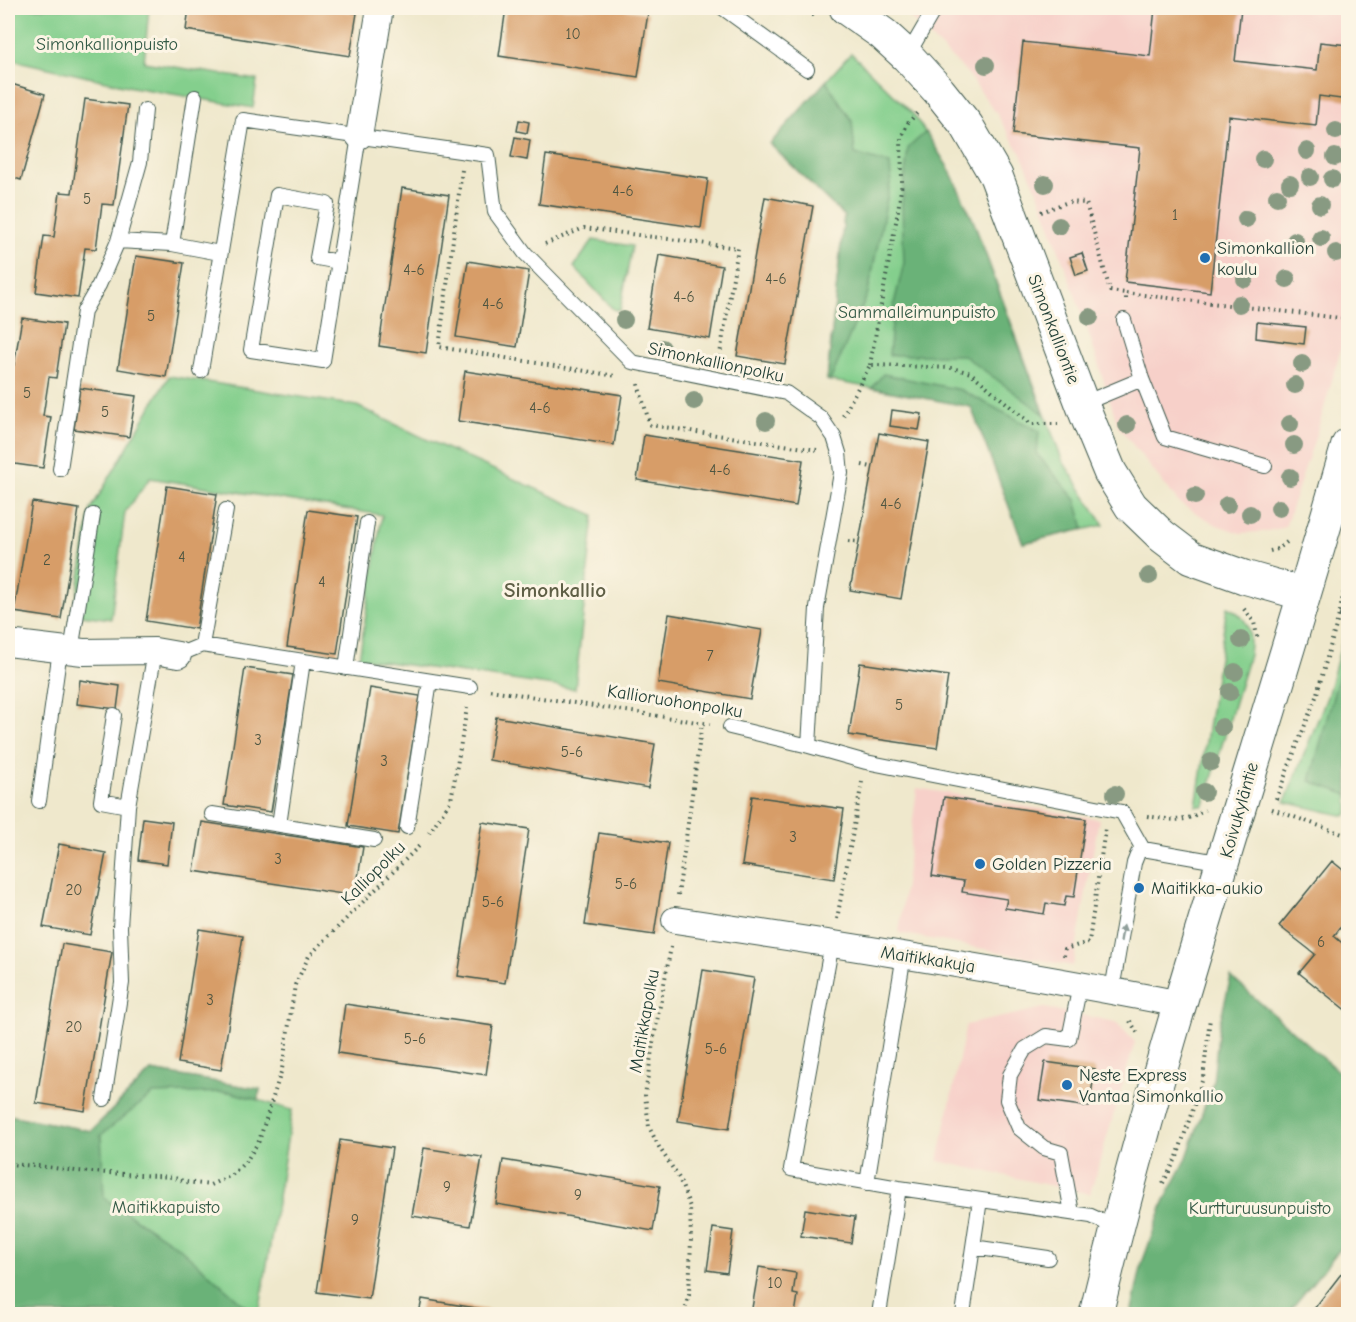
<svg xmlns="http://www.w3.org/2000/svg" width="1356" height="1322" font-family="'Comic Neue',sans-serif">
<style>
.built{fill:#f7d0c9}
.green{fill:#84cf8d;stroke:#528660;stroke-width:1.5}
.forest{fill:#6bb278;stroke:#457856;stroke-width:1.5}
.building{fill:#d79d68}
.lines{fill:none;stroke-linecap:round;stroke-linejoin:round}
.service-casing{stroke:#3e574b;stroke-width:16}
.minor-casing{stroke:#3e574b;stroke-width:28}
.secondary-casing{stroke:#3e574b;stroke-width:35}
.path{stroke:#3e574b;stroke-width:4;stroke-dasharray:1.5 4.5;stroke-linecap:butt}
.service{stroke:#fff;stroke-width:14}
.minor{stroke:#fff;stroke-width:26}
.secondary{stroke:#fff;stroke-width:33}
.tree{fill:#889a82}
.oneway{fill:#8f9e9a}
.poi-dot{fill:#1f6fb2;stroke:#fcf5e5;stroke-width:2}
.labels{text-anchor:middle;stroke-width:6;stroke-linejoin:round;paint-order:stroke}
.number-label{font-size:15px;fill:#4d5541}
.park-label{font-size:18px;fill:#335a46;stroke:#fcf5e5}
.poi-label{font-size:18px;fill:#1f3d34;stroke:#fcf5e5;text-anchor:start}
.street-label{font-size:18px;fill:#1f3d34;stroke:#fcf5e5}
.quarter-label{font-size:21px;font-weight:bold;fill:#5f5f46;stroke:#fcf5e5}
</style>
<rect width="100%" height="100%" fill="#fcf5e5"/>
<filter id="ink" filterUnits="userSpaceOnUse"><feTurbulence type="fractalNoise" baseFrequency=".0167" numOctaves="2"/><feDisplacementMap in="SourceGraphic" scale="12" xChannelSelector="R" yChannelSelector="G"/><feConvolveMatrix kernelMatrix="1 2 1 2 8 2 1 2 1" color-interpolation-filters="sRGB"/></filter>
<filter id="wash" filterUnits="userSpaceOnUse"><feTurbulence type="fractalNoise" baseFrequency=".008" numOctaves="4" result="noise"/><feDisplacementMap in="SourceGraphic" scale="24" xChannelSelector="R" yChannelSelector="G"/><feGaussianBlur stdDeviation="1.35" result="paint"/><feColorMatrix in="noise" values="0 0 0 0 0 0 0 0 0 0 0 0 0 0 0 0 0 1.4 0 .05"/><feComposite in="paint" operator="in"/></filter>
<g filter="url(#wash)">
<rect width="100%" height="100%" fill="#efe8cc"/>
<path class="built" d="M900 8H1348V325L1317 432 1285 527 1262 532 1240 533 1217 525 1179 503 1118 426 1088 331 1038 192 1021 154 996 113 968 74Z
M917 788 1099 819 1073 966 899 933Z
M1044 1008 1116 1022 1135 1042 1090 1194 938 1161 966 1025Z"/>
<path class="green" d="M8 8H149L144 62 257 80 253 108 132 87 13 60Z
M851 53 914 115 949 169 973 220 1062 460 1104 525 1023 543 971 406 827 380 844 216 770 144Z
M593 240 632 246 620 311 613 309 574 267Z
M169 376 357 406 428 440 594 515 575 689 359 658 382 515 150 478 125 512 111 619 74 614 91 509Z
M1227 607C1249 616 1252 633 1249 655L1204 805 1202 806H1196Z
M1348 621V812L1345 816 1285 802 1327 697Z
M151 1071 260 1089 258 1100 292 1110 259 1314H8V1115L91 1131Z"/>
<path class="forest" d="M826 81 852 121 855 154 890 164 891 179 868 293 830 381 827 380 844 216 770 144Z
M926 132 949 169 973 220 1044 414 963 355H889L894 304 904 263 902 204 908 148Z
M883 374 961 390 1039 431 1037 454 1076 500 1084 529 1023 543 971 407 872 388Z
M1348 641V795L1310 781Z
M1231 977 1348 1080V1239L1287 1314H1131L1142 1263 1164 1202 1186 1160 1213 1082 1219 1026Z
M151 1071 260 1089 258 1100 230 1092 153 1094 101 1135 104 1198 180 1248 254 1314H8V1115L91 1131Z"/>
<g id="blocks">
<path class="building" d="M189 8H322L357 13 350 56 186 30Z
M506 8H616L648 13 638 77 499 56Z
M1155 8H1241L1235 61 1317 70 1320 42 1348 45V100L1319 96 1316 126 1229 116 1210 292 1125 282 1140 148 1013 134 1023 42 1150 56Z
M8 83 45 94 21 180 8 176Z
M85 99 128 105 114 205 102 204 96 249 85 248 78 298 36 292 44 236 54 237 60 192 72 193Z
M519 120 529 122 527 133 517 131Z
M515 137 530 140 527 160 511 157Z
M546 155 708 179 701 228 539 204Z
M402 188 449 195 426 353 379 346Z
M765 197 813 206 785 364 737 356Z
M1082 253 1088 271 1076 275 1070 257Z
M659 255 722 266 710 339 647 328Z
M136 256 184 263 166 377 118 369Z
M468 261 529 271 517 347 456 337Z
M22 318 64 324 56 378 49 377 43 416 51 417 43 468 8 463V419L9 409 8 408V378L10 364 14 365Z
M1257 322 1306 327 1304 344 1256 338Z
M465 371 622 395 614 445 458 421Z
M80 388 136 396 129 437 74 429Z
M892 410 922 414 919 430 890 426Z
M879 433 929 442 901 599 850 590Z
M644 435 803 460 796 506 637 480Z
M167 486 217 494 196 629 146 621Z
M32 502 79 509 61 619 14 612Z
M308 510 357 517 337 654 287 647Z
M669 614 762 630 750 699 658 683Z
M860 663 948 676 937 748 849 735Z
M245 668 293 675 271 812 224 805Z
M80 680 120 686 117 709 77 704Z
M370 688 420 696 398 834 348 826Z
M496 717 655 744 648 788 489 760Z
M752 796 844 809 834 879 742 865Z
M944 797 1086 819 1074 897 1066 896 1064 906 1046 903 1044 914 1005 908 1007 899 962 892 964 881 932 876Z
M143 818 172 822 167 864 138 860Z
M202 822 363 847 355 896 194 871Z
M482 822 529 829 505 983 458 976Z
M599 833 668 843 654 935 585 925Z
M59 844 106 853 90 935 43 927Z
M1332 861 1348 874V917L1334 936 1348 948V1012L1299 973 1315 954 1279 926Z
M199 929 243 936 221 1070 178 1063Z
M62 944 112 952 85 1111 36 1103Z
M703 970 754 978 729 1129 678 1121Z
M345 1004 493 1026 486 1075 338 1053Z
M1045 1062 1095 1069 1089 1107 1039 1100Z
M340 1140 392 1148 369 1299 317 1292Z
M424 1148 482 1157 470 1226 412 1216Z
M503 1160 660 1186 653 1231 496 1204Z
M805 1209 855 1217 851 1243 801 1236Z
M713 1228 733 1231 727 1273 707 1270Z
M1348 1265V1314H1310Z
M759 1267 796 1273 793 1294 798 1295 795 1314H751Z
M422 1299 505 1313V1314H419Z"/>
</g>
</g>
<g filter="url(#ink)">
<use href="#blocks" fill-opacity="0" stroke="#3e574b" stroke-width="1.5"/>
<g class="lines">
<defs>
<path id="service" d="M723 8 807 69
M907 56 935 8
M195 97 172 244 220 253
M118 241 172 244
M339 262 317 258 327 204 277 195 251 350 323 361 359 136
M1124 320 1142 379 1165 437 1265 466
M201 371 243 120 488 155 495 212 525 253 632 362 786 393 821 418 834 437 839 453 841 473 817 608 809 746
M1082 404 1142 379
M60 469 84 311 99 285 118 241 140 162 145 110
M202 645 226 510
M71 651 93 515
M178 655 202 645 470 687
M346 668 367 523
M114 715 101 801 128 806 155 651
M730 727 809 746 866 762 1122 812 1143 849
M39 801 60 650
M212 814 374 840
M279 825 303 661
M407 827 430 681
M832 943 791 1169 899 1188 1091 1216 1117 1228
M1112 990 1134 863 1138 853 1143 849 1223 863
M104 1099 122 983 120 927 128 806
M867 1183 904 954
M1072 1213 1061 1153 1044 1148 1019 1128 1007 1100 1010 1075 1025 1049 1046 1036 1069 1039 1080 985
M973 1247 1048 1258
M879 1314 899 1188
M963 1314 980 1200"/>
<path id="minor" d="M359 136 380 8
M8 643 83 652 155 651 178 655
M675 920C844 945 1012 971 1180 1004"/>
<path id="secondary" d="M846 8 883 34 907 56 939 91 967 126 996 176 1086 414 1110 472 1131 506 1162 536 1191 558 1244 577 1304 594
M1096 1314C1166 1021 1266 735 1348 445"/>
</defs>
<use href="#service" class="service-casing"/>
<use href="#minor" class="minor-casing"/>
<use href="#secondary" class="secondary-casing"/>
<path class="path" d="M803 8 817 18
M462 170 439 347 616 376
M1041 212 1068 202 1086 203 1110 291 1126 293
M545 244 584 228 738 248 719 360
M1126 299V293L1348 319
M870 365 898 211 902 182 901 137 908 123 917 113
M638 384 650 425 817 450
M843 416 870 365H876L952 368 971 373 1031 424H1058
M862 465 872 467
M848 541 859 542
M1270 551 1278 549 1287 542
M1244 609 1254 622 1258 640
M1339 615 1348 618
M490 690 710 724
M1276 799 1316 697 1339 615 1348 572
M1272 809 1348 836
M1147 816C1174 820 1181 824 1205 810
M429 833 451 800 467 708
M678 895 702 723
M837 919 862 782
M671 947 653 1043 645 1095 649 1127 659 1147 679 1178 690 1207 691 1239 689 1295 684 1314
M1064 956 1065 949 1089 942 1105 829
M1130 1021 1139 1035
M8 1164 38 1166 76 1171 172 1177 186 1182 210 1185 232 1175 247 1160 259 1141 282 1069 295 985 309 956 419 846
M1163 1183 1177 1157 1203 1078 1210 1018"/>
<use href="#service" class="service"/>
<use href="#minor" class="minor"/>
<use href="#secondary" class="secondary"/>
</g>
<g class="tree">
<circle cx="986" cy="65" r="9"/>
<circle cx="1336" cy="131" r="9"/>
<circle cx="1307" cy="151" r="9"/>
<circle cx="1335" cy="157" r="9"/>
<circle cx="1263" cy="159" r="9"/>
<circle cx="1310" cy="177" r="9"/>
<circle cx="1332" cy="179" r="9"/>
<circle cx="1045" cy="184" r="9"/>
<circle cx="1290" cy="184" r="9"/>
<circle cx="1277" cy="197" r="9"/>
<circle cx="1320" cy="205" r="9"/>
<circle cx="1246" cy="219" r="9"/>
<circle cx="1059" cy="226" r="9"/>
<circle cx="1321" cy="238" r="9"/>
<circle cx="1295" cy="241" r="9"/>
<circle cx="1336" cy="253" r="9"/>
<circle cx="1245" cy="279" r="9"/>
<circle cx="1287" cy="279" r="9"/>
<circle cx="1239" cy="304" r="9"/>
<circle cx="1090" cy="317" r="9"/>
<circle cx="624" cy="320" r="9"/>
<circle cx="662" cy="348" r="9"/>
<circle cx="1302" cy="364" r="9"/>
<circle cx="1295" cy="385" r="9"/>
<circle cx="694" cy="401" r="9"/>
<circle cx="766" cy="421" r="9"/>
<circle cx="1290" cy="424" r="9"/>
<circle cx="1127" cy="425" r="9"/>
<circle cx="1294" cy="445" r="9"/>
<circle cx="1290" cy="477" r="9"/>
<circle cx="1195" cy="496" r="9"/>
<circle cx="1227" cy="505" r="9"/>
<circle cx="1279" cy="508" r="9"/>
<circle cx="1250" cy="514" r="9"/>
<circle cx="1149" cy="576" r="9"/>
<circle cx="1241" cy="640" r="9"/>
<circle cx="1235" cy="672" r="9"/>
<circle cx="1230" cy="692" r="9"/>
<circle cx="1222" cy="727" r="9"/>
<circle cx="1211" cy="762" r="9"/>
<circle cx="1204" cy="792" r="9"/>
<circle cx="1115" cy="794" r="9"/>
</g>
<defs><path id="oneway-solid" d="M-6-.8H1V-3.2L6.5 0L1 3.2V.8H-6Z" transform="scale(1.5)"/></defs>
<use class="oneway" href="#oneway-solid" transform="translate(1122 933) rotate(-80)"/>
</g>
<g class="poi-dot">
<circle cx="1205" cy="258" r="6"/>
<circle cx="980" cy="864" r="6"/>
<circle cx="1139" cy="888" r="6"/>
<circle cx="1067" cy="1085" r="6"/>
</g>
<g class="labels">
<g class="number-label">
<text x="573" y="39">10</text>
<text x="623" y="196">4-6</text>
<text x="87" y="204">5</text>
<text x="1175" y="220">1</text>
<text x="414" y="275">4-6</text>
<text x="776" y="284">4-6</text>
<text x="684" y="302">4-6</text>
<text x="493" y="309">4-6</text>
<text x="151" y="321">5</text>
<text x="27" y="398">5</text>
<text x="540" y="413">4-6</text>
<text x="105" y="417">5</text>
<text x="720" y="475">4-6</text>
<text x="891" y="509">4-6</text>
<text x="182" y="562">4</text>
<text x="47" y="565">2</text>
<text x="322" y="587">4</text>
<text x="710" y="661">7</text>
<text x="899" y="710">5</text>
<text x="258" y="745">3</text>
<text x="572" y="757">5-6</text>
<text x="384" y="766">3</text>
<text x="793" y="842">3</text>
<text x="278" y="864">3</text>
<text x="626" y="889">5-6</text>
<text x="74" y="895">20</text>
<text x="493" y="907">5-6</text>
<text x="1321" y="947">6</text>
<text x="210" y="1005">3</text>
<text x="74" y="1032">20</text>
<text x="415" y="1044">5-6</text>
<text x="716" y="1054">5-6</text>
<text x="447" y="1192">9</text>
<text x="578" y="1200">9</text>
<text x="355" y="1225">9</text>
<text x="775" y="1288">10</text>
</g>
<g class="park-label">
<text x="107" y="50">Simonkallionpuisto</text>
<text x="917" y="318">Sammalleimunpuisto</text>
<text x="166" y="1213">Maitikkapuisto</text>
<text x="1260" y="1214">Kurtturuusunpuisto</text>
</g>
<g class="poi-label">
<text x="1217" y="254">Simonkallion<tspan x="1217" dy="21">koulu</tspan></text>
<text x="992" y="870">Golden Pizzeria</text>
<text x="1151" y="894">Maitikka-aukio</text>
<text x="1079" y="1081">Neste Express<tspan x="1079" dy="21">Vantaa Simonkallio</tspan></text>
</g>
<g class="street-label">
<text transform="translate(1054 329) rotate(69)" y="6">Simonkalliontie</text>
<text transform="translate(716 362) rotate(12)" y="6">Simonkallionpolku</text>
<text transform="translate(675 701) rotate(9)" y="6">Kallioruohonpolku</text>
<text transform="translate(1239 810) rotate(-74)" y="6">Koivukyläntie</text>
<text transform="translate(373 873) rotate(-45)" y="6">Kalliopolku</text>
<text transform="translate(928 959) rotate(9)" y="6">Maitikkakuja</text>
<text transform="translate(644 1021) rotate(-80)" y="6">Maitikkapolku</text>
</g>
<g class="quarter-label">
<text x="555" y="597">Simonkallio</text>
</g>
</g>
<rect width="1356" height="1322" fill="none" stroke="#fcf5e5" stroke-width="30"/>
</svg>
